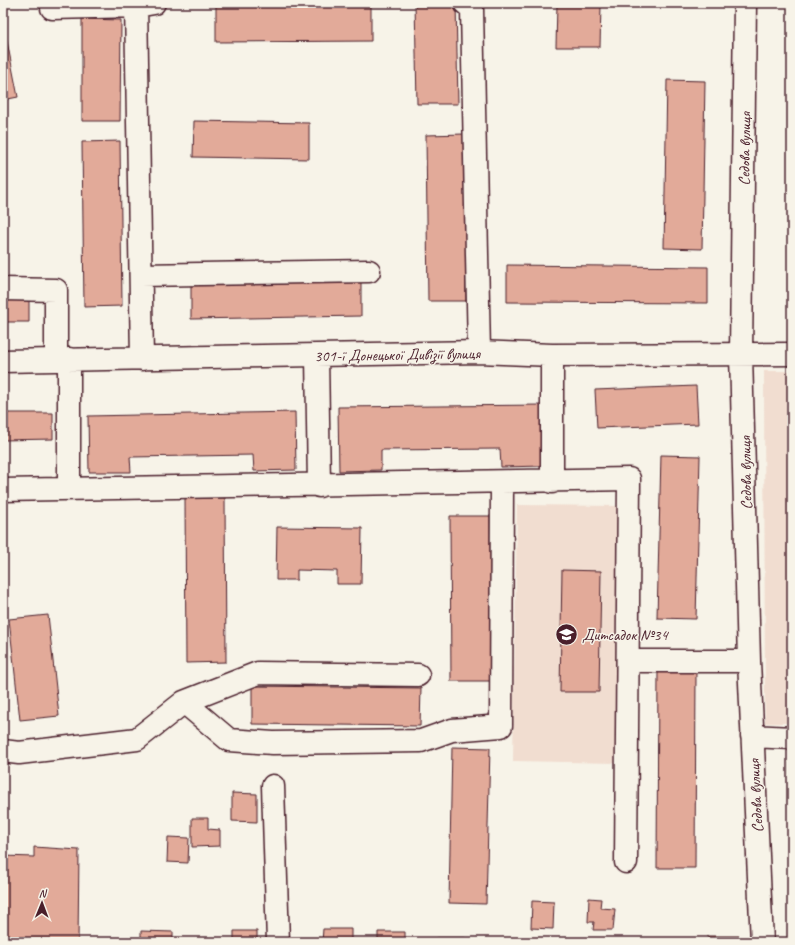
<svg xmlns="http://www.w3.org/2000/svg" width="795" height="945" font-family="Caveat,sans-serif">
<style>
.built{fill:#f1ddd0}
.building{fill:#e2aa99;stroke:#4a1f2b}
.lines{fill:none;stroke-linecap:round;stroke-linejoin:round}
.minor-casing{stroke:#4a1f2b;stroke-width:25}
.minor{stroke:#f7f3e8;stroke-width:22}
.labels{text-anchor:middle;stroke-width:3;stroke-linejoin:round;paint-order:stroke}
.street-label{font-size:16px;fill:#4a1f2b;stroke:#f7f3e8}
.poi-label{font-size:16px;fill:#4a1f2b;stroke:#f7f3e8;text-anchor:start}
</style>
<rect width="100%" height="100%" fill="#f7f3e8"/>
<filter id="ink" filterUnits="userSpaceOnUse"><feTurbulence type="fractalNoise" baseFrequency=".025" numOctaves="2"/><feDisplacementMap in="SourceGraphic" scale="8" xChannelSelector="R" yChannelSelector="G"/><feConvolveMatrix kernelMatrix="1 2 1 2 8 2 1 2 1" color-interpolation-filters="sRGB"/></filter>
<g filter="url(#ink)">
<path class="built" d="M764 371H792V723H765Z
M517 505 620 506 617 763 513 761Z"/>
<path class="building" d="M371 3V41L216 42V4Z
M415 3H456L458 104H417Z
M557 4 601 5 600 47H556Z
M82 19 121 20 120 121H82Z
M3 21 18 97 3 100Z
M667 80 705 81 702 249 664 248Z
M194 121 309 123V159L193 157Z
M465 134 466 301H428L426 135Z
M120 141 122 306 84 307 82 142Z
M507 265 708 267V303L507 302Z
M361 279V316L191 319V282Z
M3 296H29V322H3Z
M696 386 698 424 597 428 595 390Z
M545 405V466L501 467 500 449 381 450V470L339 471 338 407Z
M295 412 296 470 254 471 253 455 130 457 131 472H89L88 416Z
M3 413H53V439L3 440Z
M661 455 700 456 696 619 657 618Z
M185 498H225L226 662 186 663Z
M450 516H490L491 681H451Z
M277 527 362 528 361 584H337V571L297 570V580H276Z
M562 570 601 571 599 692H560Z
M48 615 59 716 20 720 9 619Z
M658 669H696L695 868H657Z
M252 686 421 688 420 726 252 724Z
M452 747 490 748 486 904 449 903Z
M790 752H792V778H790Z
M232 793 257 794V822L232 821Z
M192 818H208V829L220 830V846L192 847Z
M168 837 189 838 188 863 167 862Z
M34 847 79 850 78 942H3V856L34 857Z
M589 898 601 899 600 908 615 909 613 930H593L594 922H588Z
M532 901 554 902 553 929 531 928Z
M323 929H351V942H322Z
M141 931 173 932V942H141Z
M234 931H257V942H234Z
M378 932H405V942H378Z
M708 936H739V942H708Z
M436 938H465V942H436Z"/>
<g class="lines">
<defs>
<path id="minor" d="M136 3 142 359
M465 3 472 9 479 352
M745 3 741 354 749 661 762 942
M52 8 137 6 154 3
M141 275 369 271
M3 289 56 290V359
M317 355 319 486
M552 355V482
M69 359V489
M3 361 479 352 552 355 792 354
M3 490 629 479 626 862
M628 661H749
M184 702 229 740 273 743 421 741 452 730 501 726 502 483
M752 736 792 738
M3 751 19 753 137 739 184 702 258 673 418 675
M273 786 278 942"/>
</defs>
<use href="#minor" class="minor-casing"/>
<use href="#minor" class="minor"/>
</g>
</g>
<defs>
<symbol id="school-disc" viewBox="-11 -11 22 22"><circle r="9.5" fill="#4a1f2b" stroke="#f7f3e8"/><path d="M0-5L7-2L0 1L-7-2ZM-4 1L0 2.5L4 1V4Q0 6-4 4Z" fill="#fff"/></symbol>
</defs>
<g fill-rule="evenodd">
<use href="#school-disc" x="554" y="622" width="25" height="25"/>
</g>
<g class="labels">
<g class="street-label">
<text transform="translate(744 149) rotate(-89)" y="6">Седова вулиця</text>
<text transform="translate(397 354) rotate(-1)" y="6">301-ї Донецької Дивізії вулиця</text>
<text transform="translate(745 473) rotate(-91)" y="6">Седова вулиця</text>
<text transform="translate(755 796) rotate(-93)" y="6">Седова вулиця</text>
</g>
<g class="poi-label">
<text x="582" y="640">Дитсадок №34</text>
</g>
</g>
<rect width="795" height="945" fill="none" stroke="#f7f3e8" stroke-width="16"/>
<rect x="8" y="8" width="779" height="929" fill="none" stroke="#4a1f2b" stroke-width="1.5" filter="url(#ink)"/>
<g transform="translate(42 903) rotate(1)" stroke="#f7f3e8" stroke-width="3" paint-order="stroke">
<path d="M0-3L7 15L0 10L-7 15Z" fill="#4a1f2b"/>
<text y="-6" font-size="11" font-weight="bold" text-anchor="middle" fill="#4a1f2b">N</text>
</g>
</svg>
